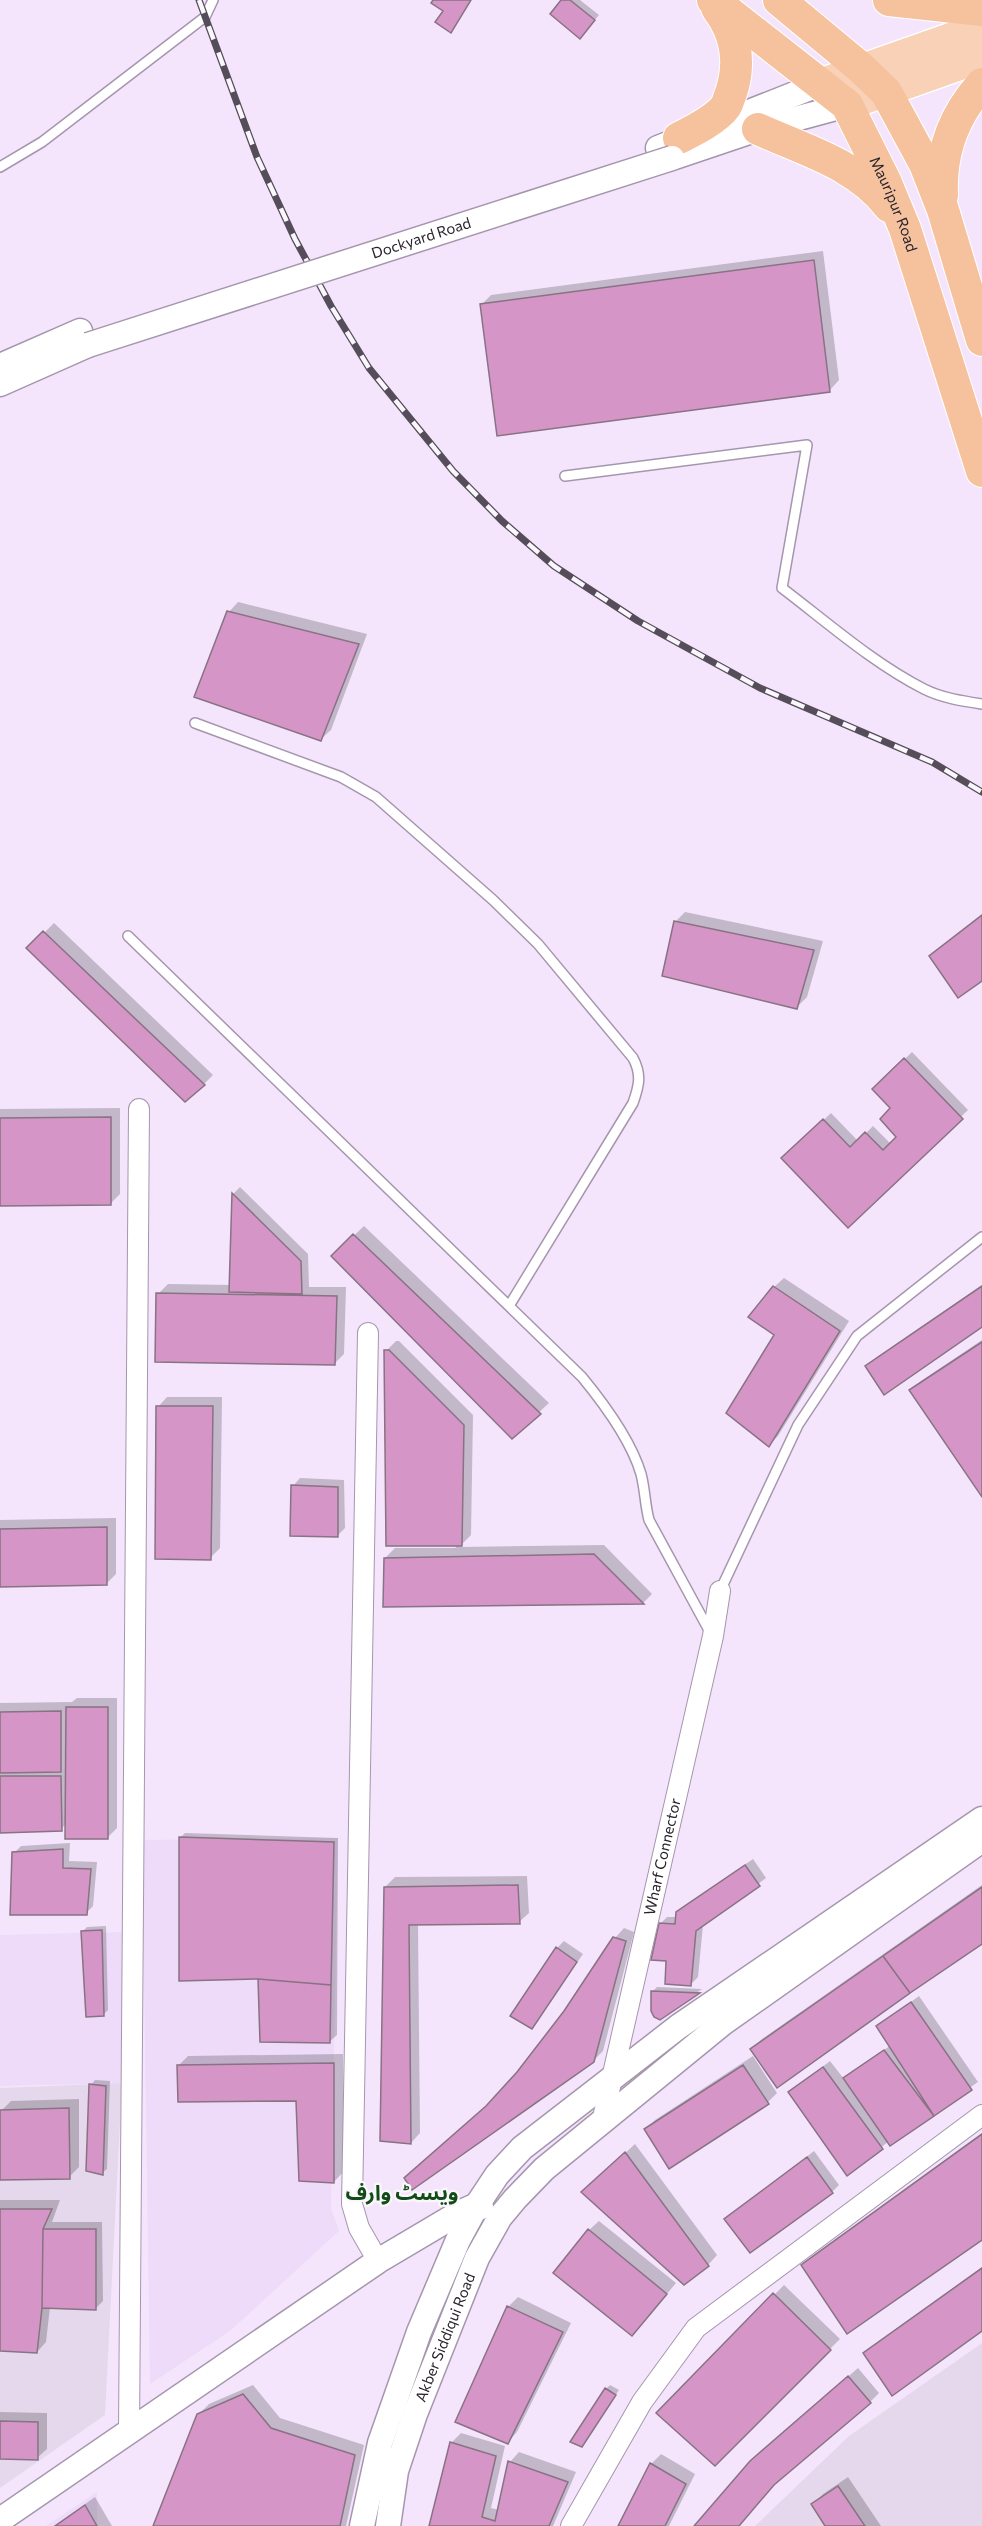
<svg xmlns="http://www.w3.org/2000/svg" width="982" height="2526" font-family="Commissioner,'Noto Sans Arabic',sans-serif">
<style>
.commercial{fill:#e5d8ec}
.built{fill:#eedaf9}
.shadow{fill:#0003}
.building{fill:#d596c7;stroke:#887283;stroke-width:1.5}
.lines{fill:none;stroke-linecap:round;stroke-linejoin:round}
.service-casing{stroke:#a596ad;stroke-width:12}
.minor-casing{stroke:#a596ad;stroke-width:22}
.tertiary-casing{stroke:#a596ad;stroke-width:27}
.primary-casing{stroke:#fff;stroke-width:33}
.trunk-casing{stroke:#fff;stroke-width:34}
.service{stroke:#fff;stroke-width:9}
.minor{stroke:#fff;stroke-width:20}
.tertiary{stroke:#fff;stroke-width:24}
.primary{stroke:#f8d1b6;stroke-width:30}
.trunk{stroke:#f6c29e;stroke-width:32}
.rail-casing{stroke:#554d59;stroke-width:7}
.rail{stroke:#faf7fc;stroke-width:4.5;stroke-dasharray:14;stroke-linecap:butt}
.tertiary-bridge-casing{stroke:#a596ad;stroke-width:27;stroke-linecap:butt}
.tertiary-bridge{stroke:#fff;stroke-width:24}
.labels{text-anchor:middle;stroke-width:4.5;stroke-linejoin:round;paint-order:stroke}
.street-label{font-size:15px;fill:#29232c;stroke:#faf7fc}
.district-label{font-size:21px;font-weight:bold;fill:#134b17;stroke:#faf7fc}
</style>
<rect width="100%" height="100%" fill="#f4e5fd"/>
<path class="commercial" d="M122 2083 105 2415 0 2488V2088Z
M982 2343V2526H755L849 2436Z"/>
<path class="built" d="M338 1838 331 2208 339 2231 230 2331 150 2384 142 1840Z
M125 1932 122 2083 0 2086V1935Z
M97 2492V2526H46Z"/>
<path class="shadow" d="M563 0H580L599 15 585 32Z
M823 251 839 380 830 390 482 304 491 295Z
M238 602 367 634 331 730 321 739 229 612Z
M685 912 823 941 807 997 797 1007 675 922Z
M54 923 213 1075 204 1084 29 948Z
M912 1052 968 1110 848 1226 784 1158 831 1113 858 1141 873 1126 891 1144 898 1136 892 1108 874 1089Z
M120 1108V1194L110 1204H0V1109Z
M240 1187 308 1254 309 1287H346L344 1354 334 1364 158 1294 168 1284 231 1285 233 1194Z
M364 1226 549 1403 512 1437 333 1256Z
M784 1278 849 1321 778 1436 769 1445 776 1335 774 1287Z
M982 1285V1325L867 1367 877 1357Z
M982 1340V1494L911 1390 921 1381Z
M396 1341H399L473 1415 471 1535 459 1547 604 1545 652 1594 643 1603 384 1605 385 1558 395 1548H456L386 1351Z
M167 1397H222L220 1548 210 1558 158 1407Z
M300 1478 344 1480 345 1528 338 1535 293 1486Z
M116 1518V1574L106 1584 0 1585V1520Z
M77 1698H117V1828L107 1838 67 1823 61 1829 0 1831V1703L72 1702Z
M185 1833 338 1838 337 2035 329 2042 260 1978 181 1837Z
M70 1843 69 1861 97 1862 93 1906 86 1913 14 1853 21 1846Z
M753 1859 766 1878 703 1925 698 1977 691 1984 668 1960 660 1924 667 1917H677L678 1913 685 1905Z
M527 1876 529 1913 519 1922 418 1924 420 2133 411 2143 385 1887 395 1877Z
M982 1885V1942L752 2049 762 2039Z
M106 1926 108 2010 104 2014 83 1931 87 1927Z
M624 1928 634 1932 603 2051 593 2061 493 2100 518 2073 565 2012 615 1938Z
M564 1941 583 1954 532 2027 557 1948Z
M657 1987 702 1989 660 2018 653 1991Z
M919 1996 978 2082 890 2144 889 2141 848 2174 790 2092 830 2061 844 2079 852 2071 890 2046 878 2026Z
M343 2054V2172L334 2182 297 2099 179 2065 188 2056Z
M753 2056 777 2093 768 2102 646 2129 655 2120Z
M95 2080 110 2081 107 2169 102 2173 91 2085Z
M79 2099V2167L69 2177 0 2179 1 2111 11 2101Z
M982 2133V2238L803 2265 812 2256Z
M635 2144 717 2255 708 2265 593 2183Z
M814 2151 839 2185 832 2192 726 2219Z
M0 2200H60L52 2222H102L103 2301 96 2308 50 2307 46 2342 37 2352 0 2349Z
M599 2221 676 2283 642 2324 589 2230Z
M982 2267V2329L865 2353 875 2344Z
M784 2285 840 2339 715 2464 658 2412Z
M518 2297 571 2323 517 2432 508 2442V2307Z
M858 2368 879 2393 870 2402 779 2479 739 2526H696L762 2452Z
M253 2385 280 2418 364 2445 346 2526H155L198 2415 209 2404Z
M610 2385 619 2390 582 2445 606 2389Z
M0 2412 47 2413V2449L37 2458H0Z
M461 2433 505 2446 491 2508 499 2510 510 2462 519 2452 576 2472 553 2526H430L452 2442Z
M661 2454 695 2474 669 2526H620L651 2464Z
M848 2477 881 2526H827L813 2504 823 2494Z
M95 2497 112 2526H54Z"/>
<path class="building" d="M433 0H471L451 33 435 22 443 11 431 3Z
M561 0H570L595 20 580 39 550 14Z
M814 260 830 392 497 436 480 304Z
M227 611 359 644 321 741 194 697Z
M982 915V981L958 998 929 956Z
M674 921 814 950 797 1009 662 976Z
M43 931 205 1085 185 1102 26 948Z
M904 1058 963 1119 848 1228 781 1158 823 1119 850 1147 865 1132 883 1150 896 1137 880 1119 890 1108 872 1089Z
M111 1117V1205L0 1206V1118Z
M232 1193 301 1261 302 1294 229 1292Z
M353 1234 541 1414 512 1439 331 1256Z
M773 1286 840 1331 769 1447 726 1413 774 1335 748 1317Z
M982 1286V1327L884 1395 865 1366Z
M156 1293 337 1296 335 1365 155 1362Z
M982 1342V1497L909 1390Z
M384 1350H389L464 1425 462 1546H386Z
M156 1406H213L211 1560 155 1559Z
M291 1485 338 1487V1537L290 1536Z
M107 1527V1585L0 1587V1529Z
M594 1554 644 1604 383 1607 384 1558Z
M66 1707H108V1839H65Z
M61 1711V1772L0 1773V1712Z
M0 1776H61L62 1831 0 1833Z
M179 1837 334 1842 331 1985 258 1979 179 1981Z
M63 1849V1868L91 1869 87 1915H10L12 1852Z
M745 1865 760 1886 696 1931 691 1986 665 1984 666 1961 651 1960 659 1923 675 1924 676 1912Z
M518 1885 520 1924 409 1925 411 2144 380 2141 384 1887Z
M982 1887V1944L910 1993 883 1956Z
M102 1930 104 2016 86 2017 81 1931Z
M613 1937 626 1941 594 2062 412 2190 404 2178 486 2106 517 2072 564 2011Z
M556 1947 577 1962 532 2029 510 2016Z
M883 1956 910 1993 777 2088 750 2049Z
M258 1979 331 1985 330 2043 260 2042Z
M651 1991 700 1993 660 2020 654 2017 651 2011Z
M911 2002 972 2090 934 2116 876 2026Z
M884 2050 934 2116 890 2146 843 2078Z
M334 2063V2183L299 2181 296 2101 178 2102 177 2065Z
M743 2065 769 2104 669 2169 644 2129Z
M823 2067 883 2149 847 2176 788 2092Z
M89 2084 106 2086 103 2175 86 2171Z
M69 2108 70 2179 0 2180V2110Z
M982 2134V2240L847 2334 801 2265Z
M625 2152 709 2266 684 2285 581 2192Z
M807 2157 833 2193 750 2253 724 2219Z
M0 2209H52L43 2229 42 2308 37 2353 0 2351Z
M43 2229H96V2310L42 2308Z
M588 2229 667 2294 632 2336 553 2273Z
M982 2268V2331L892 2396 863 2353Z
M773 2293 831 2350 715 2466 656 2413Z
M507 2306 563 2332 508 2444 455 2422Z
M848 2376 871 2403 774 2485 739 2526H694L750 2461Z
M605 2388 616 2395 582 2447 570 2442Z
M243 2394 271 2428 355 2455 340 2526H153L197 2414Z
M0 2421 38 2422V2460L0 2459Z
M450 2442 496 2456 482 2517 495 2521 508 2461 568 2482 549 2526H429Z
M650 2463 686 2484 665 2526H618Z
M838 2486 865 2526H825L811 2504Z
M85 2505 97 2526H55Z"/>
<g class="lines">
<defs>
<path id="service" d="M0 167 42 142 205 17 213 0
M565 476 807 445 782 588C828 623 873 663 924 689 942 698 962 701 982 704
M195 723 341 777 376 797 493 900 538 944 633 1058C642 1075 639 1086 633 1103L509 1306
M128 936 582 1377C605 1405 631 1440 641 1474 645 1489 645 1505 649 1520L710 1632
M720 1591 798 1425 857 1336 982 1237"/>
<g id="minor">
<path d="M368 1333 352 2204 359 2228 378 2261"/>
<path id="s1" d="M602 2122 713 1636 720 1591"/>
<path d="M129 2432 139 1109"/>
<path d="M571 2526 642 2402 696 2328 982 2115"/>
</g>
<g id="tertiary">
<path d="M658 148 820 84"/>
<path d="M672 158 758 129 847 105"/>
<path d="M0 366 80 331"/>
<path d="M0 384 88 345"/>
<path d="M0 2520 378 2261 459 2213 477 2205 481 2207"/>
<path d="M362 2526 380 2443 419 2332 458 2240 477 2205 497 2175 522 2148 678 2027 982 1819"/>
<path id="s2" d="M388 2526 396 2471 415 2414 477 2258 500 2217 515 2199 544 2169 723 2023 982 1840"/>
</g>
<path id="primary" d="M820 84 982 27
M847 105 982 57"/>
<g id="trunk">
<path id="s3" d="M713 0 847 105 886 183 905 229 982 471"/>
<path d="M779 0 861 68 886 92 925 164 943 210 982 340"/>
<path d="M889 0 982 10"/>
<path d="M758 129C804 150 857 164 889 206"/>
<path d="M679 138C693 131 717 119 726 106 728 103 729 97 731 93 741 63 736 33 717 8"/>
<path d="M942 195C940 152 953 116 982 84"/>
</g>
</defs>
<use href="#service" class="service-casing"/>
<use href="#minor" class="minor-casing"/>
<use href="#tertiary" class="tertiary-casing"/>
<use href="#primary" class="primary-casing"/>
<use href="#trunk" class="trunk-casing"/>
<use href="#service" class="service"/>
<use href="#minor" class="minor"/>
<use href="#tertiary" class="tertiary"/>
<use href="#primary" class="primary"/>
<use href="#trunk" class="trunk"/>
<defs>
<path id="rail" d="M199 0 257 157 295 239 331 306 369 368 453 471 502 521 554 566 638 621 760 688 932 762 982 792"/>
</defs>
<use href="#rail" class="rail-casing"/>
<use href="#rail" class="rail"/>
<defs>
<g id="tertiary-bridge">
<path id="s4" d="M88 345 672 158"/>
</g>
</defs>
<use href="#tertiary-bridge" class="tertiary-bridge-casing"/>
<use href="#tertiary-bridge" class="tertiary-bridge"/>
</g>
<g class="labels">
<g class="street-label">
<text dy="5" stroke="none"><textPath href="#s3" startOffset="280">Mauripur Road</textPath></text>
<text dy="5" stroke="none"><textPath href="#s4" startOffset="350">Dockyard Road</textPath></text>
<text dy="5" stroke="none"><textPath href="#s1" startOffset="272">Wharf Connector</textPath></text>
<text dy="5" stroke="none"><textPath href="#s2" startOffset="198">Akber Siddiqui Road</textPath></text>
</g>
<g class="district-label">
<text x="402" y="2200">ویسٹ وارف</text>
</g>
</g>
</svg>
